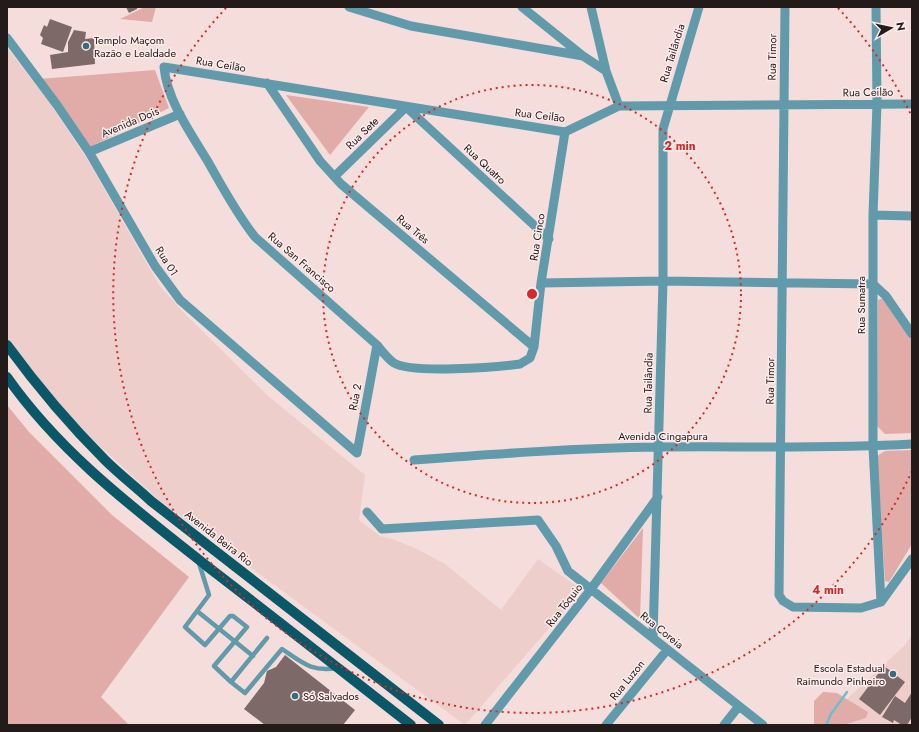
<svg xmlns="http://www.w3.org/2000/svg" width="919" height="732" font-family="Jost,sans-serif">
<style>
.built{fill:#edcecb}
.green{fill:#e1aca8}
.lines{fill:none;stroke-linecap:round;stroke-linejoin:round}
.stream{stroke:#6fbcd1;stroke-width:2.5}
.building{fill:#7d6967}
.lane{stroke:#619aaa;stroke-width:4.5}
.street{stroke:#619aaa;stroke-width:9}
.primary{stroke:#095767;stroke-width:10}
.ring{fill:none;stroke:#d62828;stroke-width:2;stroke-dasharray:2 4}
.poi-dot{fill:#2d7081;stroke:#feebea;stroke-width:1.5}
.labels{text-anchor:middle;stroke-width:3;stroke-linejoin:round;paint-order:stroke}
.poi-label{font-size:11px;fill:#231b1a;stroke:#feebea;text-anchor:start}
.street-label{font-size:11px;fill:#231b1a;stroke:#feebea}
.centre{fill:#d62828;stroke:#feebea;stroke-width:2}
.ring-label{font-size:12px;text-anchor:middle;font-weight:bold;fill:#d62828;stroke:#feebea;stroke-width:3;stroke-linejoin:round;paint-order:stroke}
</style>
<rect width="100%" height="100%" fill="#f4dddb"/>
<path class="built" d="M7 48 47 99 86 157 159 285 184 313 268 396 365 475 359 520 380 536 392 539 415 548 445 564 501 610 538 559 582 590 465 725 160 501 80 428 7 340Z
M912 635V725H844L866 718 847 700 849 697 904 646Z"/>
<path class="green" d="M145 7H156L152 22 120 19Z
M155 70 169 108 90 147 39 79Z
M286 95 369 107 330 155Z
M883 298 912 341V433L885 434 877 426 878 300Z
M7 405 29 432 112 515 189 577 101 697 129 725H7Z
M912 450V544L889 582 885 581 877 456 885 451Z
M643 528 640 619 601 583Z
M823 692 837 693 868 712 866 718 844 725H814V701Z"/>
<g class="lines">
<path class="stream" d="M826 725 831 714 847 692"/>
</g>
<path class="building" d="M126 7H137V9L129 13Z
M50 19 72 27 63 52 41 44 43 38 40 35 44 25 47 27Z
M74 30 86 32 85 39 94 38 95 64 52 69 50 55 68 52V42Z
M285 655 355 710 343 725H265L244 709 264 683 267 671 276 667Z
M884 666 905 682 880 715 859 699Z
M912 692V717L907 725H902L894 720 893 723 882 717 895 696 905 703Z"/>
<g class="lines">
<path class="lane" d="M199 563 209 595 185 627 205 645 230 616H233L247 627 214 666 231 682
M197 611 253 656
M267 638 231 682 245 693 282 649C303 663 311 672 337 668"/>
<path class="street" d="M349 7 411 26 583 56
M522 7 583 56 606 71
M591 7 606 71 619 106
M785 7 779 595 783 601 793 607 861 608 881 602 912 559
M876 7 877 104 873 215V447L881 602
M7 38 57 105 89 152 155 266 180 300 357 453 377 345
M267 83 320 161 341 184 534 347 530 358 520 364C497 367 412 374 394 363 388 359 382 351 377 345L255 237C236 213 222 186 207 160 190 132 167 100 164 67L565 132 619 106 912 104
M89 152 180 114
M335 176 406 107 549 239
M873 215 912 216
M541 283 663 281 873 284 886 296 912 334
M534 347 541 283 565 132
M414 460C495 454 577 448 658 447 743 446 827 449 912 444
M367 512 382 529 538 520 556 546 568 571 763 725
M653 638 663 281V129L699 7
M485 725 591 589 658 497
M606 725 667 650
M724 725 739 706"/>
<path class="primary" d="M7 345C37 386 69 424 105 460 119 474 136 487 151 501L439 725
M7 377C61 454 135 509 208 567 276 619 343 672 411 725"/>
</g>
<g class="ring">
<circle cx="532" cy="294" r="209"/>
<path d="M912 471A419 419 0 1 1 226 8M838 8A419 419 0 0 1 912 117"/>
</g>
<g class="poi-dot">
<circle cx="86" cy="46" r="4"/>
<circle cx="893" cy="674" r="4"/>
<circle cx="295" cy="696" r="4"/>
</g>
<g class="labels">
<g class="poi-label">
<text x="94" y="44">Templo Maçom<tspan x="94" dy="13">Razão e Lealdade</tspan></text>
<text x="885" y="672" text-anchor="end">Escola Estadual<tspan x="885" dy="13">Raimundo Pinheiro</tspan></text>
<text x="303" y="700">Só Salvados</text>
</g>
<g class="street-label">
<text transform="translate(672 53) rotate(-73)" y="4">Rua Tailândia</text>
<text transform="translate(772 57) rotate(-89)" y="4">Rua Timor</text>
<text transform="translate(221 64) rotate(9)" y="4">Rua Ceilão</text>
<text transform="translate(868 92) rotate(-1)" y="4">Rua Ceilão</text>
<text transform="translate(540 115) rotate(7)" y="4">Rua Ceilão</text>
<text transform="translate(130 122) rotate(-23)" y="4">Avenida Dois</text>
<text transform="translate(362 133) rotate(-44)" y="4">Rua Sete</text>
<text transform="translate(485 164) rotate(43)" y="4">Rua Quatro</text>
<text transform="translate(413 229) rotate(40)" y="4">Rua Três</text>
<text transform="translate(537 237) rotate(-81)" y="4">Rua Cinco</text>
<text transform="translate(167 261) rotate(58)" y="4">Rua 01</text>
<text transform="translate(302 262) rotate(41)" y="4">Rua San Francisco</text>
<text transform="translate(861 305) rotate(-90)" y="4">Rua Sumatra</text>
<text transform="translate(770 381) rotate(-89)" y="4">Rua Timor</text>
<text transform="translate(648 383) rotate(-89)" y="4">Rua Tailândia</text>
<text transform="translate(355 397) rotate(-79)" y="4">Rua 2</text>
<text x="663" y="440">Avenida Cingapura</text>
<text transform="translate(219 538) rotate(38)" y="4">Avenida Beira Rio</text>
<text transform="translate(564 605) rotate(-52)" y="4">Rua Tóquio</text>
<text transform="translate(662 630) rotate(39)" y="4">Rua Coreia</text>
<text transform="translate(627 680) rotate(-51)" y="4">Rua Luzon</text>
</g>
</g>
<circle cx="532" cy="294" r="6" class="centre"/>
<g class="ring-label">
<text x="680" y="150">2 min</text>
<text x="828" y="594">4 min</text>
</g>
<rect width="919" height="732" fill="none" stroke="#231b1a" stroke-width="16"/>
<g transform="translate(891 28) rotate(81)" stroke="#feebea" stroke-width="3" paint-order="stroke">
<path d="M0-3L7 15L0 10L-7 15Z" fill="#231b1a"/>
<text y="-6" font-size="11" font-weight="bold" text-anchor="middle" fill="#231b1a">N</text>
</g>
</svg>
